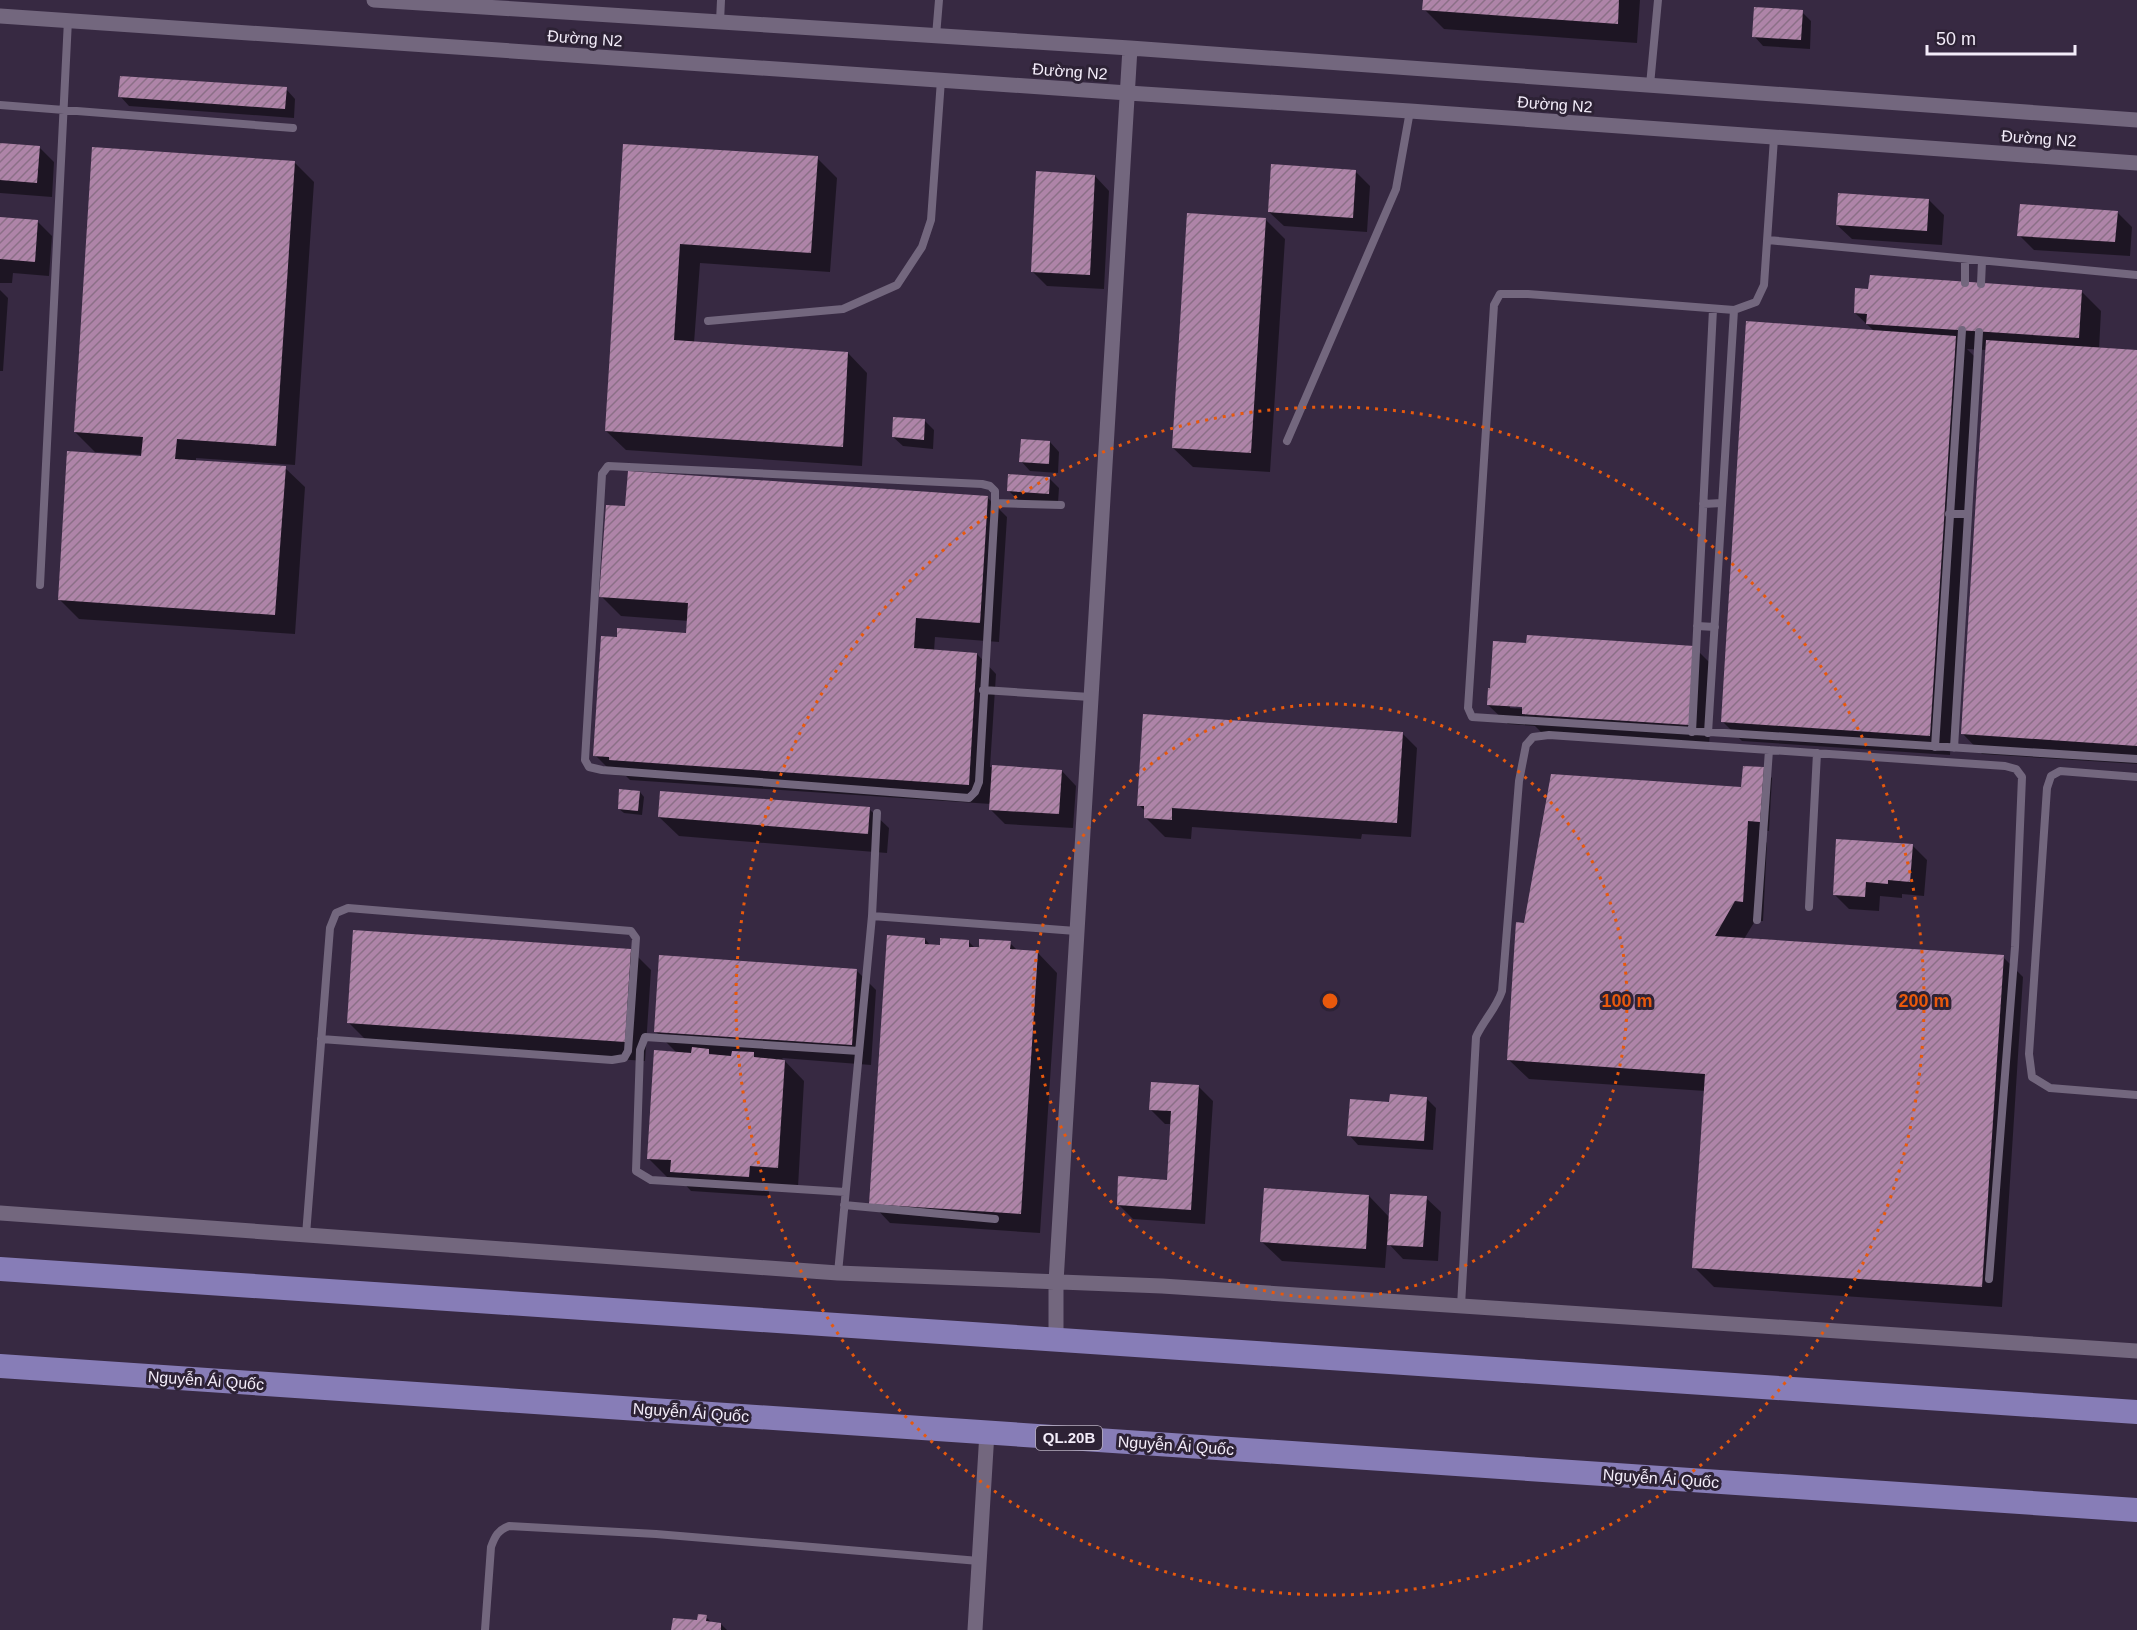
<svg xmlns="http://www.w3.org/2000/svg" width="2137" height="1630" font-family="Arial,sans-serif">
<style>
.built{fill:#372942}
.shadow{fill:#0007;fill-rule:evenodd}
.building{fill:url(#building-hatch)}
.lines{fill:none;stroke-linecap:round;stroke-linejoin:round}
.service{stroke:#73677e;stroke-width:8}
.minor{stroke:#73677e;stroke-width:15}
.primary{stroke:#877db7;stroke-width:24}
.ring{fill:none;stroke:#e8590c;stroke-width:3;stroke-dasharray:3 6}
.labels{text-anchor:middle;stroke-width:6;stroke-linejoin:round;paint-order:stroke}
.shield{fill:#2d2235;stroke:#b8afbe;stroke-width:1.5}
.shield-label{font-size:15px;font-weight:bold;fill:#f3ecf9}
.street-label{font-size:16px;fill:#f3ecf9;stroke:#2d2235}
.centre{fill:#e8590c;stroke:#2d2235;stroke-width:3}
.ring-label{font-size:18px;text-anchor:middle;font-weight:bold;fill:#e8590c;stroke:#2d2235;stroke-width:6;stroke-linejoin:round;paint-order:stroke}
</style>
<defs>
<pattern id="building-hatch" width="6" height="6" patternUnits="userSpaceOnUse" patternTransform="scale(1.5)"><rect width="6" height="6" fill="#ae84a8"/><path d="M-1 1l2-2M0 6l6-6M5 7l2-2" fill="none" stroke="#8b6f87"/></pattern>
</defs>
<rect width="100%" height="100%" fill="#2d2235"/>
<path class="built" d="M0 0H2137V1630H0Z"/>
<path class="shadow" d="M1424 0H1640L1637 43 1444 29 1424 9Z
M1802 12 1811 21 1810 49 1763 46 1754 36Z
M286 89 295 99 294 118 129 106 120 96Z
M0 145 39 147 54 162 52 197 0 193Z
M625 145 817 158 837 178 830 272 700 263 694 343 848 353 867 373 862 466 626 450 606 431Z
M294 162 314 182 295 465 196 458V461L285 468 305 487 295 634 79 619 59 599 143 455 95 452 75 432Z
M1355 171 1370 186 1367 232 1284 226 1269 212Z
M1095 176 1109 191 1104 289 1047 286 1032 271Z
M1929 200 1944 215 1942 245 1852 239 1837 225Z
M2117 212 2132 227 2130 256 2034 250 2019 235Z
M0 219 37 221 52 236 49 276 13 273 12 283H0Z
M1266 220 1285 239 1270 472 1193 467 1173 448Z
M0 290 8 298 3 371H0Z
M2081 291 2101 311 2099 349 2137 352V764L1982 754 1963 734 1987 350 1967 349 1975 357 1950 755 1742 741 1722 721 1874 331 1855 313Z
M925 421 934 430 933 449 903 446 893 437Z
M1050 442 1059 452 1058 473 1030 471 1021 461Z
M1050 479 1059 488 1058 503 1018 500 1009 491Z
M987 497 1007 517 999 642 935 637 934 651 977 654 996 674 990 767 1062 771 1076 786 1073 828 1005 824 990 809 991 804 630 780 626 776 615 775 595 755 618 638 688 634 689 621 621 616 601 596 627 508Z
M1694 647 1714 667 1709 745 1543 734 1535 726 1508 724 1488 705ZM1510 705 1530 706V709L1510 708Z
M1402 733 1417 748 1411 837 1362 834 1361 839 1192 827 1191 839 1165 837 1145 817 1146 812 1139 805Z
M1763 769 1772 778 1769 831 1759 830V834L1767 843 1763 921H1755L1744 939 2003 957 2023 977 2002 1307 1714 1287 1694 1267 1705 1091 1529 1079 1509 1060 1525 925 1741 788Z
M640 792 644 797 642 815 624 813 619 809Z
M869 809 889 828 887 853 679 836 659 817Z
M1912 845 1927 860 1924 896 1902 894V898L1880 896 1879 911 1849 909 1834 894Z
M925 939 931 946H941L969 942 976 949 1010 943 1019 952 1038 953 1057 973 1040 1233 890 1223 871 1203Z
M631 950 651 970 645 1061 368 1042 348 1022Z
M856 970 876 990 871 1065 782 1058 804 1081 798 1187 769 1185V1196L691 1191 680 1179 668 1178 648 1158 678 1054 655 1031Z
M1198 1086 1213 1101 1205 1224 1133 1219 1118 1204 1169 1181 1172 1124H1165L1150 1109Z
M1426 1098 1436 1108 1433 1150 1358 1145 1349 1135 1391 1103Z
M1369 1196 1390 1218 1426 1198 1441 1212 1438 1261 1403 1259 1387 1242 1385 1268 1282 1261 1262 1242Z
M706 1617 712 1623 721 1624 727 1630H673L699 1622Z"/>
<path class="building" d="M1423 0H1619L1618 24 1422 10Z
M1754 7 1803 10 1801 40 1752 37Z
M120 76 287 87 285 109 118 97Z
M0 143 40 146 37 183 0 180Z
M623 144 818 156 811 253 680 244 674 340 848 352 843 447 605 431Z
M92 147 295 161 276 446 177 439 175 459 286 466 275 615 58 600 67 451 141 456 143 437 74 432Z
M1271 164 1356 170 1353 218 1268 212Z
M1036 171 1095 175 1090 275 1031 272Z
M1838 193 1929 199 1927 231 1836 225Z
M2020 204 2118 211 2115 242 2017 236Z
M1187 213 1266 218 1251 453 1172 448Z
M0 217 38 220 35 262 0 259Z
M1870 275 2082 290 2079 338 1866 324 1867 314 1854 313 1855 288 1868 289Z
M1746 321 1956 336 1930 736 1721 722Z
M1986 340 2137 350V746L1961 734Z
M893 417 925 419 924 440 892 437Z
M1021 439 1050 441 1049 464 1019 462Z
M628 471 988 496 980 623 916 618 914 648 977 653 969 785 609 760V757L593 756 601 636 617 637V628L686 633 688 603 599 597 606 505 625 506Z
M1008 474 1050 477 1049 494 1007 491Z
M1527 635 1694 646 1689 725 1522 714V707L1487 705 1488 688H1490L1493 641 1526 643Z
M1143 714 1403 732 1397 823 1172 808V820L1144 818V806H1137Z
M992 765 1062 770 1059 814 989 810Z
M1743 766 1764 767 1760 822 1748 821 1743 902 1735 901 1715 936 2004 955 1982 1287 1692 1268 1705 1074 1507 1060 1516 922 1524 923 1551 774 1741 787Z
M619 789 640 791 638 811 618 809Z
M660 791 870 807 868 834 658 817Z
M1836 839 1913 844 1910 882 1888 880V884L1866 882 1865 897 1833 895Z
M353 930 631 949 625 1042 347 1023Z
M887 935 925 938V944L940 945V938L969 940V947H979V939L1011 941 1010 949 1038 951 1021 1214 869 1204Z
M659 955 857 969 852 1045 654 1032Z
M692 1047 709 1049V1054L731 1056 732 1051 754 1052V1057L785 1060 778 1168 750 1166 749 1177 670 1172 671 1160 647 1159 654 1050 691 1053Z
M1151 1082 1199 1085 1191 1210 1117 1205 1118 1176 1167 1180 1171 1111 1149 1110Z
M1390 1094 1427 1097 1424 1141 1347 1136 1350 1099 1389 1102Z
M1264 1188 1369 1195 1366 1249 1260 1242Z
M1390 1194 1427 1196 1423 1247 1387 1245Z
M698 1614 707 1615 706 1621 721 1623V1630H671L673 1618 697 1620Z"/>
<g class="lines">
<path class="service" d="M720 22 721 0
M936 36 939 0
M1650 85 1658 0
M0 105 293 128
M1774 138 1764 285 1756 302 1734 310 1528 294H1500L1494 305 1468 708 1472 717 2137 759
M1768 240 2137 275
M1965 283V259
M1981 284 1982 261
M708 321 843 309 897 285 922 247 931 220 941 80
M1287 441 1396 189 1410 111
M995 503V491L990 486 982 484 608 466 602 474 585 760 589 767 602 770 969 798 975 792 979 782 995 503 1061 505
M1703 504 1722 503
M1949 514H1968
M40 585 68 20
M1697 626 1715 627
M983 690 1090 697
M1692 732 1713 309
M1708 733 1734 310
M1935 747 1962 330
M1954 748 1979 332
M2137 777 2060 771 2051 776 2047 788 2029 1054 2032 1077 2050 1088 2137 1095
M1809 907 1817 753
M872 916 1076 931
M1757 920 1769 750
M845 1192 651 1180 636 1171 640 1050 645 1037 859 1051
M844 1205 995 1219
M306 1235 330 928 336 913 348 908 631 931 636 938 628 1051 624 1058 612 1060 321 1039
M838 1273 872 916 877 813
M1461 1306 1476 1037C1483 1021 1496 1009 1502 991L1519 781 1526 745 1533 737 1549 735 2005 766 2016 769 2022 777 2015 947 1989 1279
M485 1630 491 1547C495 1536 498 1530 509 1526L656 1534 979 1561"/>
<path class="minor" d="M374 0 1130 48 2137 120
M0 16 1128 93 1410 111 2137 163
M0 1213 838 1273 1162 1286 2137 1351
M1056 1340V1282L1130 48
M975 1630 987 1432"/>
<path class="primary" d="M0 1269 2137 1412
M0 1366 2137 1510"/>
</g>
<g class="ring">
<circle cx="1330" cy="1001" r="297"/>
<circle cx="1330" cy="1001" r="594"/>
</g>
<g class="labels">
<rect class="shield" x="1036" y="1426" width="66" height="24" rx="4.5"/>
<g class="shield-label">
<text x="1069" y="1443">QL.20B</text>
</g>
<g class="street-label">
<text transform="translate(585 38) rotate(4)" y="6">Đường N2</text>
<text transform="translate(1070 71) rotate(4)" y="6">Đường N2</text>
<text transform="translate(1555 104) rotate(4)" y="6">Đường N2</text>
<text transform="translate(2039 138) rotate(4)" y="6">Đường N2</text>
<text transform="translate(206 1380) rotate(4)" y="6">Nguyễn Ái Quốc</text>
<text transform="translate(691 1412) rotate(4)" y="6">Nguyễn Ái Quốc</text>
<text transform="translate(1176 1445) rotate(4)" y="6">Nguyễn Ái Quốc</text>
<text transform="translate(1661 1478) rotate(4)" y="6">Nguyễn Ái Quốc</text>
</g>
</g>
<circle cx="1330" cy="1001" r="9" class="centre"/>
<g class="ring-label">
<text x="1627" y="1007">100 m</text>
<text x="1924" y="1007">200 m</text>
</g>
<path d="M1927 45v9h148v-9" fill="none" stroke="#f3ecf9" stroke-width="3"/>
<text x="1936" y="45" font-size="18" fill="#f3ecf9" stroke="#2d2235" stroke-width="4.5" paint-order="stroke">50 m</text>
</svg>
